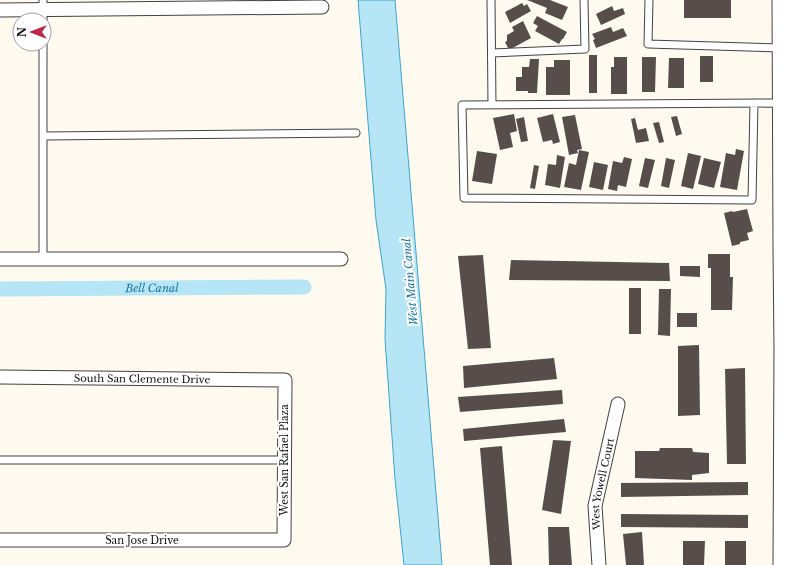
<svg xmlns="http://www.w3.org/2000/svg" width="785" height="565" font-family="'Libre Baskerville',serif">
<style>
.water{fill:#b6e5f5;stroke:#3fa4ca}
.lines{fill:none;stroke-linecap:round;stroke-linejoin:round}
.canal{stroke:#b6e5f5;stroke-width:15}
.building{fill:#574e4b}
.service-casing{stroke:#424242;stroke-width:9}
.minor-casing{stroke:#424242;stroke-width:15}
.tertiary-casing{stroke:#424242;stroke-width:19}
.service{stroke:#fff;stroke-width:7}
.minor{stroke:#fff;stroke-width:13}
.tertiary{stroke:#fff;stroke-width:17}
.labels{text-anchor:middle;stroke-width:4;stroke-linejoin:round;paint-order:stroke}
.street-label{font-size:10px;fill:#0f0f0f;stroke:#fff}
.water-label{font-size:11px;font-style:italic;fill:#1a759e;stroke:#fff}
</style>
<rect width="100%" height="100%" fill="#fffaf0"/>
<path class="water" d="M358 0H395L442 565H404L395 479 385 339 386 289 376 220Z"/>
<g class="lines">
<path class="canal" id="s1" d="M0 289 304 287"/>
</g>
<path class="building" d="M527 0H550L568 7 562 20 545 13 547 8Z
M684 0H731V18H684Z
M522 3 524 6 527 4 531 11 510 23 505 12Z
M612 6 614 11 623 8 625 14 601 25 596 14Z
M537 16 567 32 563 39H562L559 44 535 31 538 26 533 23Z
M523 21 531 38 509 50 505 42 507 41V35L514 31 512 27Z
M611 27 613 32 623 28 627 36 596 48 593 40 595 39 592 34Z
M589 55H597V93H589Z
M700 56H713V82H700Z
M614 57H627V94H611V67H614Z
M642 57H656L655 92H642Z
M669 58H684V88H668Z
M530 59H539L537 93H528V91H516V77H522V67H529Z
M554 60H570V95H546V67H554Z
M514 114 517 131 510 133 513 147 500 150 493 118Z
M553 114 560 142 553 144 552 140 543 142 537 118Z
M575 115 582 149 577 150 578 153 569 155 562 117Z
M677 116 682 134 676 136 671 117Z
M524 117 528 141 521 142 516 119Z
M635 118 638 130 646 128 649 141 636 143 631 119Z
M659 122 664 142 659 143 653 123Z
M736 149 744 151 737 190 720 187 726 153 735 155Z
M579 150 589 152 581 190 564 187 569 163 576 165Z
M477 151 497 154 492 184 472 181Z
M688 153 701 156 693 189 681 186Z
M557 155 565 157 560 188 545 185 548 164 556 165Z
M624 157 632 159 626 187 618 185 617 191 608 189 613 161 622 163Z
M645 158 655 160 648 188 639 186Z
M666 158 675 160 669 188 661 186Z
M704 158 721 162 714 188 698 184Z
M594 162 608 165 603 190 589 187Z
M534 165 539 166 535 189 530 188Z
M747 209 753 231 747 233 749 240 740 242V244L732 246 724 213 732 211 733 212Z
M708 254H730V277H733L732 310H711V268H708Z
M483 255 491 348 468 349 458 256Z
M511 260 669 263 670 281 509 280Z
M680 266H700V277L680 276Z
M629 288H641V334H629Z
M659 289H671L670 336 658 335Z
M677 313H697V327H677Z
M699 345 700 415 678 416V346Z
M554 358 557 379 464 388 463 366Z
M745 368 746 464H727L725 369Z
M562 390 563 404 460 412 458 397Z
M564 419 566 432 464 441 463 429Z
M553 440 571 441 561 514 542 510Z
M502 446 512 565H490L480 448Z
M660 448H692L693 452 709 453V473L692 475V480L635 478V451H659Z
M748 482V495L621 497V483Z
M621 514 748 515V528L621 527Z
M548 527H569L572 565H549Z
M642 532 644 565H626L623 534Z
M683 541H705L704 565H683Z
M725 541H746V565H725Z"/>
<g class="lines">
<defs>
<path id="service" d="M43 0V20
M491 0 492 105
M649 0 648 44 781 48
M43 44V259
M492 53 585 49 584 0
M754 103 752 200 464 198 462 105 782 103
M43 136 356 133
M0 460H284"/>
<g id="minor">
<path d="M0 10 322 7"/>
<path d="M0 259H341"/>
<path id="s2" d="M0 377 285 380 284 540H0"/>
<path id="s3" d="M599 565 595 506 618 404"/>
</g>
<path id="tertiary" d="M781 0 782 248 783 349 782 565"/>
</defs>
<use href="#service" class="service-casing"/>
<use href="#minor" class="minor-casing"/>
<use href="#tertiary" class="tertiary-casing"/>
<use href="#service" class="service"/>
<use href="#minor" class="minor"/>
<use href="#tertiary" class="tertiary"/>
</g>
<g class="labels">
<g class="street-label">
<text dy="4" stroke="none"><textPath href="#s2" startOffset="142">South San Clemente Drive</textPath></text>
<text transform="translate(284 460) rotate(-90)" y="4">West San Rafael Plaza</text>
<text dy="4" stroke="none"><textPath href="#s3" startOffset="82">West Yowell Court</textPath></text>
<text x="142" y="544">San Jose Drive</text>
</g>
<g class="water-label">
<text transform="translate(410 282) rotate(-95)" y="4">West Main Canal</text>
<text dy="4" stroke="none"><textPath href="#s1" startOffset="152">Bell Canal</textPath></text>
</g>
</g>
<g transform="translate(32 32) rotate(270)"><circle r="19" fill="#ffffff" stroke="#9f9f9f"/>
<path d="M0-3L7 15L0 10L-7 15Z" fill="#bc2943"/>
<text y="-6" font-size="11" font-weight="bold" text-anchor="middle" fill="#0f0f0f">N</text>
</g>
</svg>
